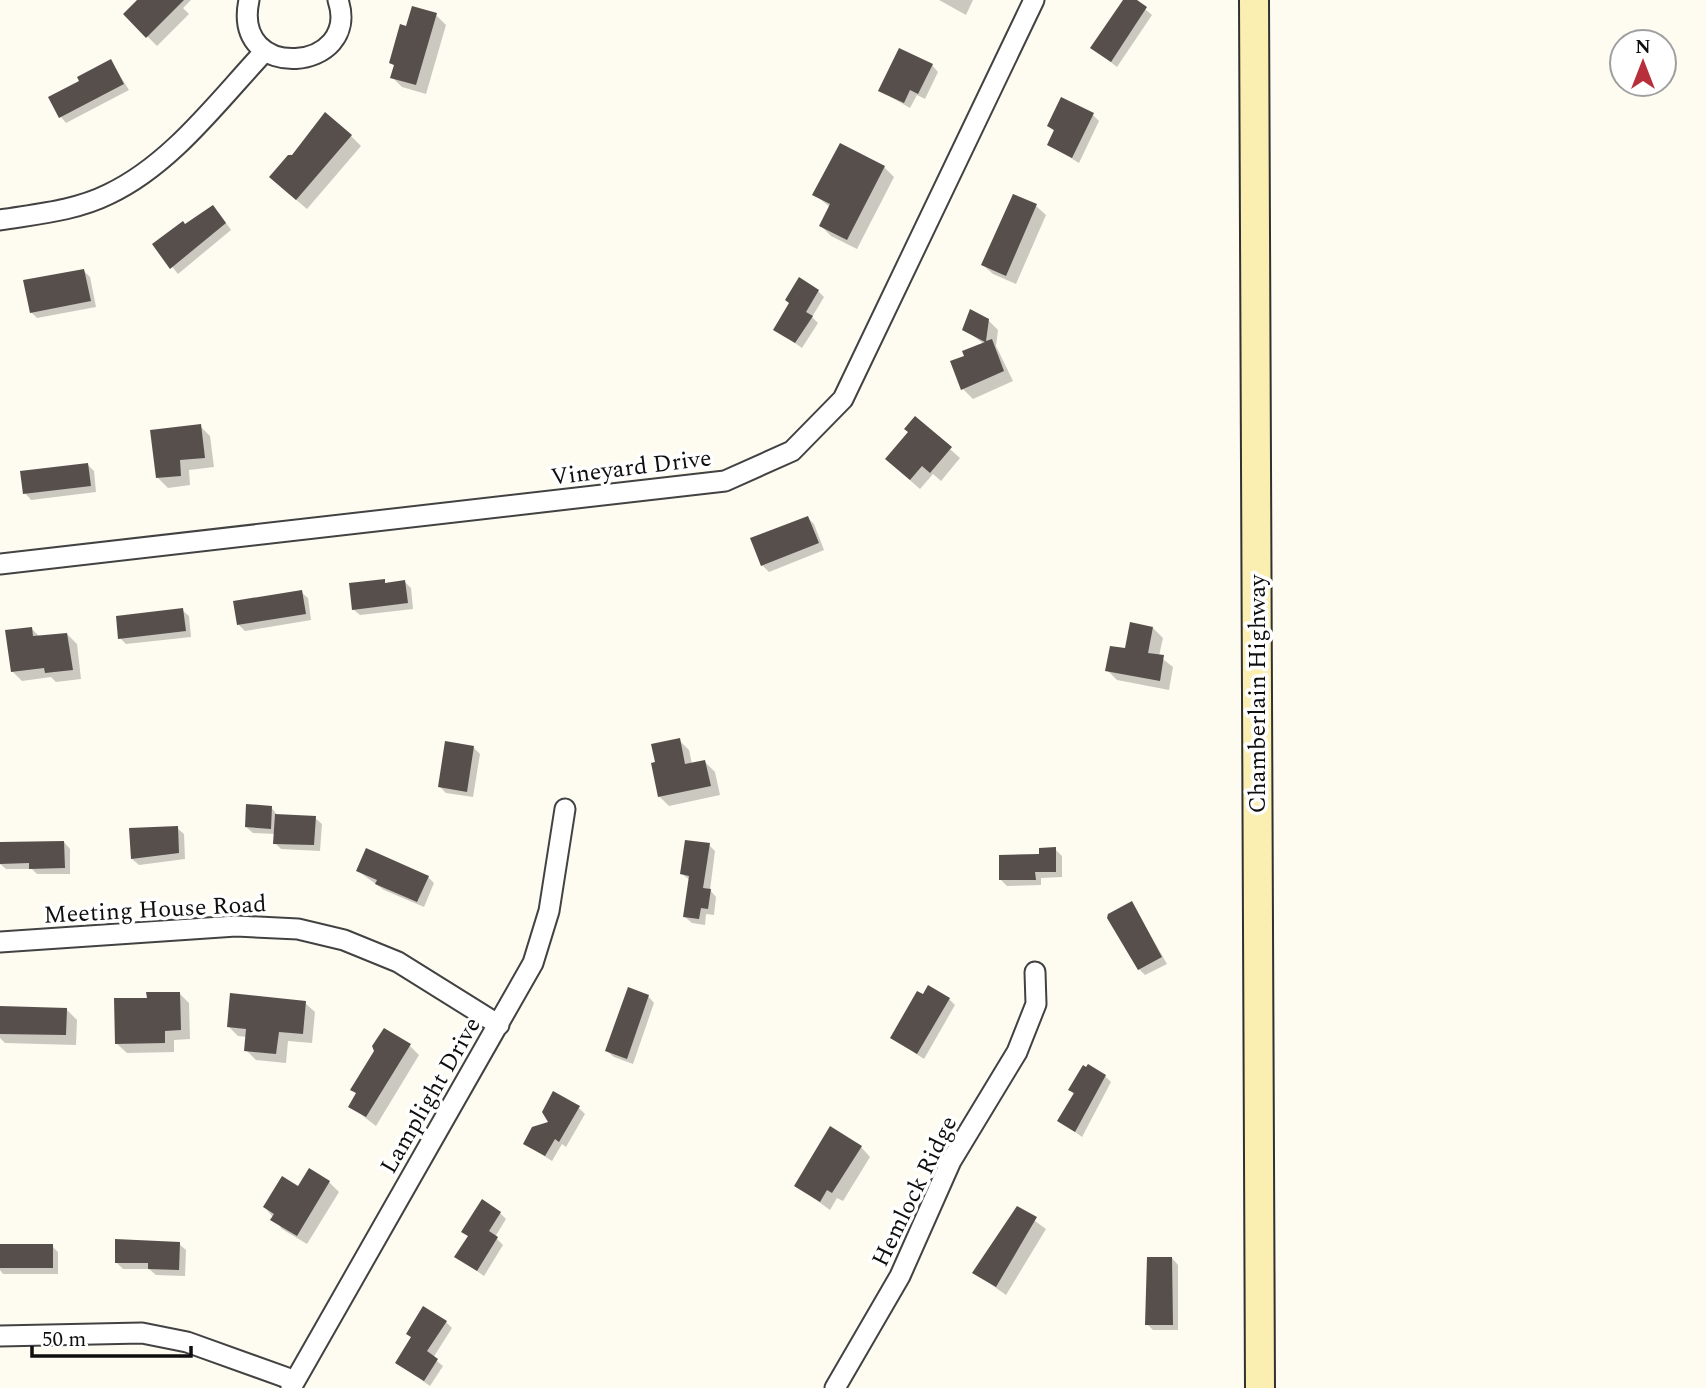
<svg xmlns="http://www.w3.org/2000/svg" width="1706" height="1388" font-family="Spectral,serif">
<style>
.shadow{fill:#0003}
.building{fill:#574f4c}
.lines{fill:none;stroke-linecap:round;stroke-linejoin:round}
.minor-casing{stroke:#424242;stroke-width:23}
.secondary-casing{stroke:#313131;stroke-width:32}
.minor{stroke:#fff;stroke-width:19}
.secondary{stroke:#faeeb0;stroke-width:28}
.labels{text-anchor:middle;stroke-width:7;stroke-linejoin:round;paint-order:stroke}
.street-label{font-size:24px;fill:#0f0f0f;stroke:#fff}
</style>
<rect width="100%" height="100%" fill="#fefbf1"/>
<path class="shadow" d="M139 0H191L183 8 189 14 157 46 125 14Z
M939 0H973L966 15Z
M1125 0H1134L1152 15 1117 67 1092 48Z
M436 15 446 25 426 94 402 87 392 77 396 67 391 62 407 28Z
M111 61 129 90 66 123 60 116 81 82Z
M932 65 938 72 925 99 917 95 910 108 880 91Z
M1093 115 1099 121 1079 163 1049 145 1055 132 1049 126Z
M351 136 361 146 307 209 281 187 293 157Z
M884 167 894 177 857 249 831 236 821 226 831 208 814 194Z
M1014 196 1036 206 1046 215 1016 284 993 274 983 265Z
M219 213 231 230 178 274 154 244Z
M84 271 90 277 96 307 37 318 31 312Z
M818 291 824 297 812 317 818 323 802 348 775 329Z
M988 320 998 330 996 346 1013 381 973 399 963 389 952 362 966 357 984 344 964 329Z
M915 418 960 458 941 481 933 474 920 489 897 469Z
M200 426 210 436 214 467 189 470 190 485 168 488 158 478Z
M88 465 94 471 96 492 31 500 25 493Z
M808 518 814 524 824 550 769 572 762 565 752 539Z
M405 582 411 588 413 609 360 615 353 609Z
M301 592 308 598 311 620 245 631 238 624Z
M182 610 189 616 191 637 126 644 120 638Z
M31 628 40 637 67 634 77 644 81 679 56 682 51 677 22 681 12 671Z
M1153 628 1163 638 1159 656 1173 667 1169 690 1117 680 1107 670Z
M679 740 689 750 692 764 705 762 715 772 720 795 669 806 659 796Z
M473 747 480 754 473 797 446 793 440 787Z
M271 807 278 816 315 818 322 824 320 851 281 849 275 843 276 834 253 833 246 827Z
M177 828 184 834 185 859 139 865 132 859Z
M64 842 70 849V874H37L32 869H6L0 864V844Z
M709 845 715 851 710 890 716 897 714 915 706 914 705 925 692 923 685 917 690 880 682 874Z
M1055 849 1062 856V877L1041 878V885L1007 886 1001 880Z
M358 871 428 877 434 883 424 907 384 890Z
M1132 903 1167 964 1145 975 1139 969Z
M179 993 189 1003 190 1039 174 1040V1052L127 1053 117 1044 149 999Z
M648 996 654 1003 633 1064 614 1057 607 1051Z
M949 999 955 1005 924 1059 892 1038Z
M305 1003 315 1012 312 1043 288 1041 286 1063 256 1060 246 1050 247 1037 238 1036 228 1026Z
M0 1007 67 1010 77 1020 76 1045 5 1043 0 1038Z
M410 1046 419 1055 376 1126 350 1106Z
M1105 1076 1111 1082 1082 1137 1060 1121 1075 1095 1070 1090Z
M579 1108 585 1114 566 1147 562 1144 552 1161 525 1144 550 1123Z
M861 1147 870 1157 843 1201 837 1198 830 1210 796 1185Z
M329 1182 339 1192 307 1244 282 1229 265 1207 298 1188Z
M1017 1208 1046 1229 1006 1295 975 1273Z
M500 1213 506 1219 495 1237 503 1245 484 1276 457 1257 469 1237 464 1232Z
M179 1244 186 1250 185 1276 156 1275 149 1269H123L116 1262Z
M0 1246H52L58 1252V1274H3L0 1270Z
M1172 1258 1178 1265V1330H1153L1147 1324Z
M446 1322 452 1328 433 1358 443 1366 430 1386 397 1363 412 1338 408 1334Z"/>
<path class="building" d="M137 0H184L146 38 123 14Z
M1123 0H1137L1147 7 1111 62 1090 48Z
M412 6 437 13 416 85 390 78 394 65 389 63 400 24 406 26Z
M899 48 933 64 918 94 910 90 904 103 878 91Z
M111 59 124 84 59 118 48 97 79 81 77 77Z
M1061 97 1094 113 1072 158 1047 145 1054 130 1047 126Z
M325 112 352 135 296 200 269 177 288 155H292Z
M840 143 885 166 847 240 819 226 830 204 812 195Z
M1013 194 1037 204 1006 276 981 265Z
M213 205 226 223 170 269 152 244 183 221 185 224Z
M84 269 91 301 30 313 23 280Z
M799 277 819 290 806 312 813 316 795 343 773 330 789 303 785 300Z
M970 309 989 319 986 341 992 339 1004 371 961 390 950 361 964 356 962 351 985 342 962 330Z
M915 416 952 447 930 473 922 466 910 480 885 459 908 432 904 429Z
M201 424 205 458 180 460 181 476 156 478 150 430Z
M88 463 91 486 23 494 20 471Z
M808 516 819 543 761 566 750 538Z
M385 579V583L405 580 408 603 352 610 349 583Z
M302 590 306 614 237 625 233 601Z
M183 608 186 631 118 639 116 616Z
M1130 622 1153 627 1148 653 1164 655 1160 681 1105 671 1110 646 1125 648Z
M32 627 33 636 67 633 73 670 45 673 44 668 11 672 5 630Z
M680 738 685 764 705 760 711 786 658 797 651 763 655 762 651 744Z
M445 741 474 746 467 792 438 787Z
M246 804 272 806 271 829 245 827Z
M275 814 316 816 314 845 273 844Z
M178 826 179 853 131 859 129 828Z
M685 840 710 843 703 888 711 889 708 909 701 908 699 919 683 917 689 876 680 874Z
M64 841 65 868 29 869V863L0 864V842Z
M1056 847V872H1035L1036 880H999V855L1039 854V848Z
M366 848 429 876 417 902 375 884 377 880 356 871Z
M1132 901 1162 957 1138 970 1107 918 1108 914Z
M928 985 950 998 917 1054 890 1038 917 991 923 994Z
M628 987 649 995 627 1059 605 1051Z
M146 992H180L181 1030 165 1031V1043L115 1044 114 998H147Z
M230 993 306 1001 303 1034 279 1032 276 1054 244 1051 246 1029 227 1027Z
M0 1006 67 1008 66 1035 0 1034Z
M384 1028 411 1044 366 1117 348 1107 356 1093 350 1090 374 1051 372 1046Z
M1088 1064 1106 1075 1075 1132 1057 1121 1074 1093 1068 1090 1083 1065 1086 1067Z
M553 1091 580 1106 559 1142 555 1139 545 1156 523 1144 532 1127 548 1122 542 1112Z
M830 1126 862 1146 832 1193 827 1190 820 1202 794 1186Z
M309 1168 330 1181 297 1236 270 1220 274 1214 263 1207 282 1176 298 1186Z
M482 1199 501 1212 489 1231 498 1237 477 1271 454 1257 468 1236 461 1232Z
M1017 1206 1037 1217 996 1287 972 1273Z
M115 1239 180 1242 179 1270 148 1269V1263H115Z
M0 1244H53V1268H0Z
M1147 1257H1172L1173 1325H1145Z
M423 1306 447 1321 427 1351 438 1359 424 1381 395 1363 411 1337 406 1334Z"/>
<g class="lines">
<defs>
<path id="minor" d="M249 0C231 84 362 72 338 0
M0 220C36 214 75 211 109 194 172 164 218 101 265 51
M0 564 725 481 792 451 843 399 1034 0
M0 942 236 926 298 929 344 940 398 962 499 1025
M0 1336 142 1333 187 1342 293 1380
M291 1388 533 963 549 911 565 809
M835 1388 900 1276 951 1161 1017 1052 1036 1004 1035 972"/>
<path id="secondary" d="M1254 0 1260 1388"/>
</defs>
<use href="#minor" class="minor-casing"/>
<use href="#secondary" class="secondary-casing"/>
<use href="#minor" class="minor"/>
<use href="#secondary" class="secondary"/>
</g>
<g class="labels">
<g class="street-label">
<text transform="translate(631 467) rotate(-7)" y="8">Vineyard Drive</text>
<text transform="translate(1257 694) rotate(-90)" y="8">Chamberlain Highway</text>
<text transform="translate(155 909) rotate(-3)" y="8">Meeting House Road</text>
<text transform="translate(430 1095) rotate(-60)" y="8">Lamplight Drive</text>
<text transform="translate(914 1191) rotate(-64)" y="8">Hemlock Ridge</text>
</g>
</g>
<g transform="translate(1643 63)"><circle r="33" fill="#ffffff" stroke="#9f9f9f" stroke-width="2"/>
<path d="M0-5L12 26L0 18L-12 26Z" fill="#b62f3b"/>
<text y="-10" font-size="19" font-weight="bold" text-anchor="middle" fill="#0f0f0f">N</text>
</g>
<path d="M32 1346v10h159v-10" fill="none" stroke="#0f0f0f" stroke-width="3.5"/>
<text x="42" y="1346" font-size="21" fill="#0f0f0f" stroke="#ffffff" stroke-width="5" paint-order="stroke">50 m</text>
</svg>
